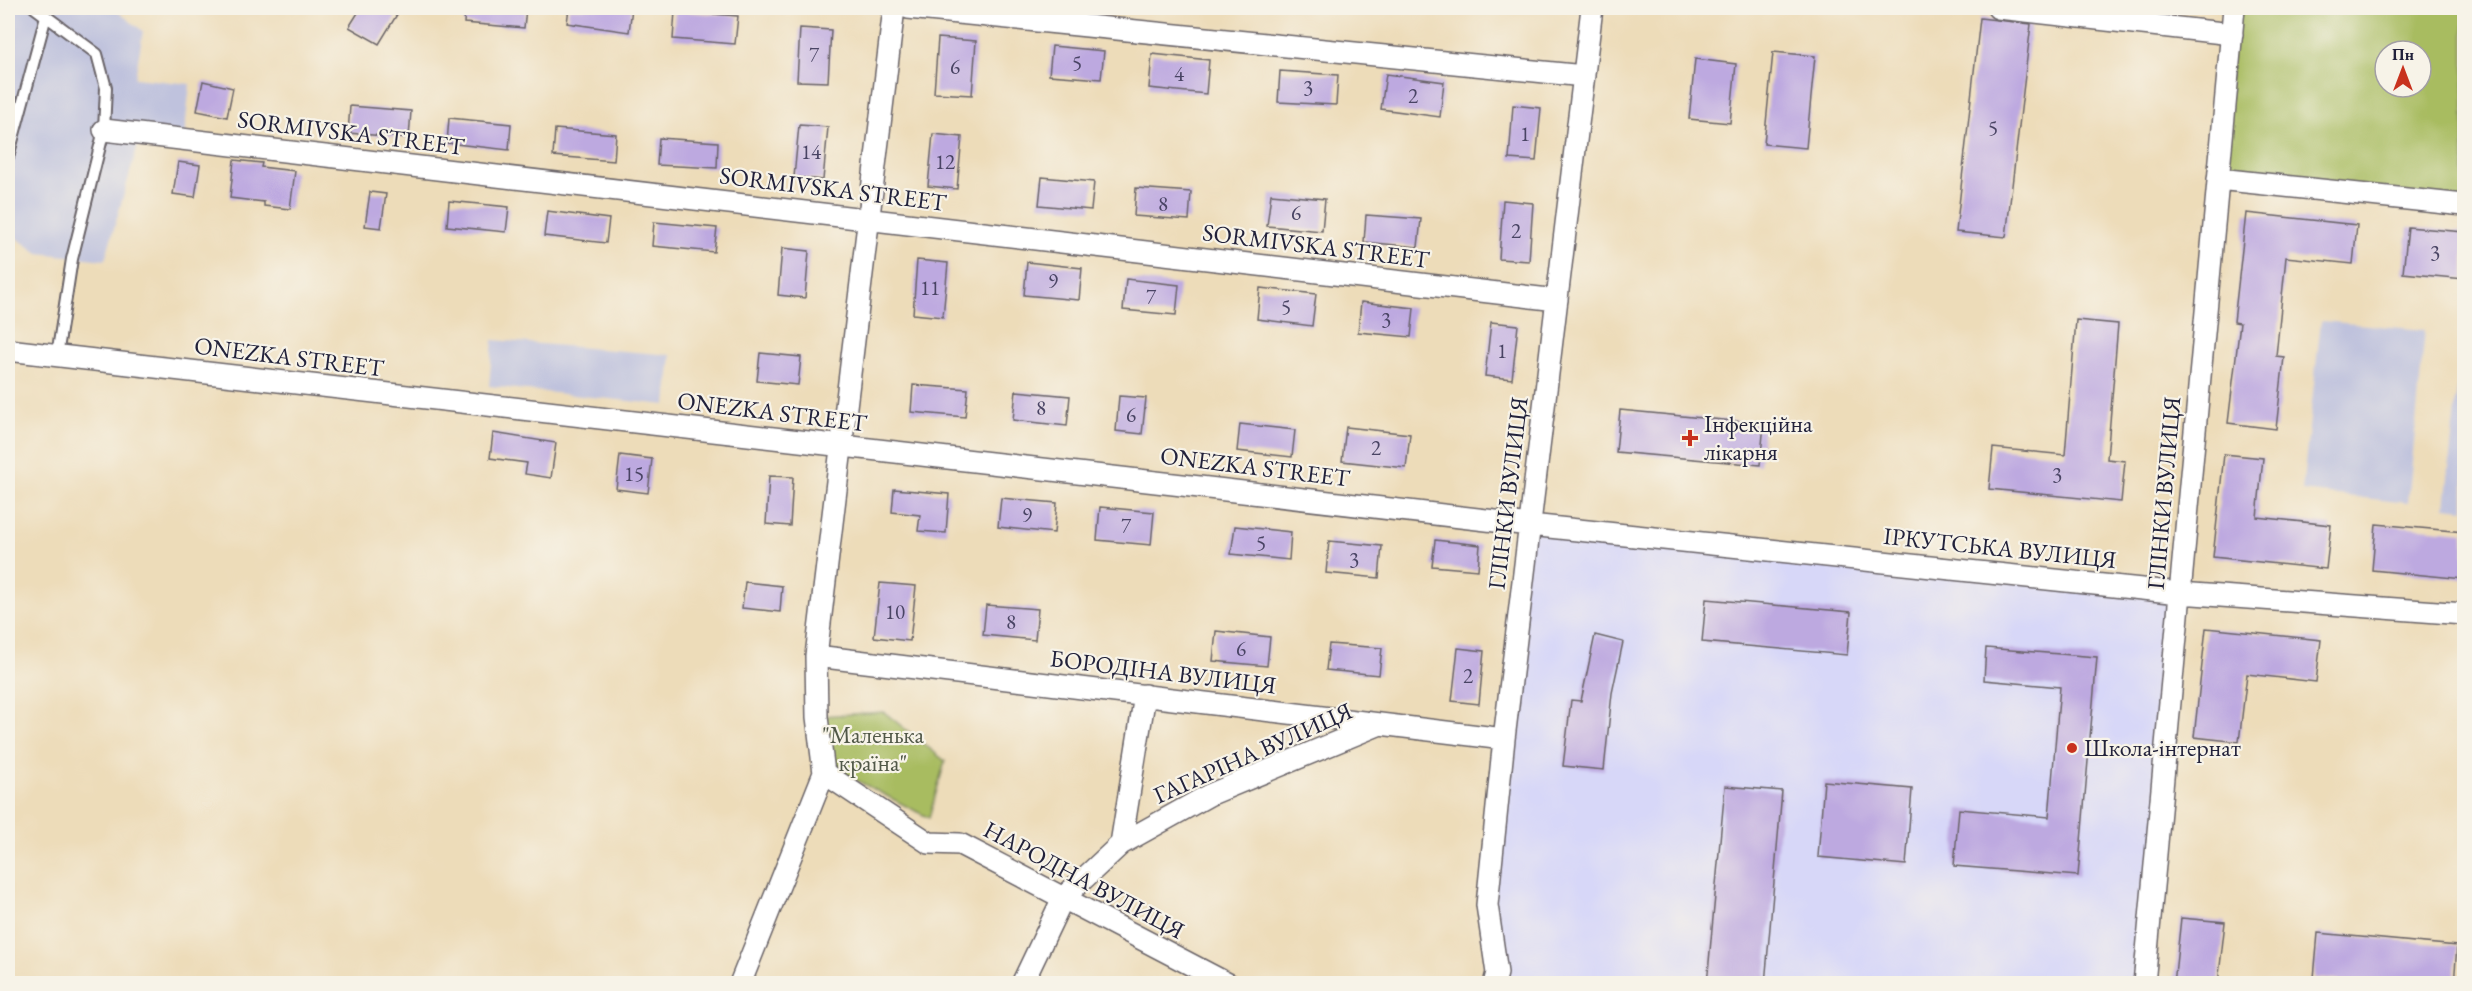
<svg xmlns="http://www.w3.org/2000/svg" width="2472" height="991" font-family="'EB Garamond',serif">
<style>
.built{fill:#d7d7f8}
.industrial{fill:#bfc2dd}
.green{fill:#a8bc60;stroke:#656f4e;stroke-width:1.5;fill-rule:evenodd}
.building{fill:#bda9e0}
.lines{fill:none;stroke-linecap:round;stroke-linejoin:round}
.lane-casing{stroke:#696367;stroke-width:14}
.street-casing{stroke:#696367;stroke-width:24}
.lane{stroke:#fff;stroke-width:10}
.street{stroke:#fff;stroke-width:21}
.poi-dot{fill:#c8321e;stroke:#f7f3e8;stroke-width:2}
.labels{text-anchor:middle;stroke-width:4.5;stroke-linejoin:round;paint-order:stroke}
.number-label{font-size:21px;fill:#494464}
.street-label{font-size:24px;fill:#22223b;stroke:#f7f3e8}
.poi-label{font-size:24px;fill:#22223b;stroke:#f7f3e8;text-anchor:start}
.park-label{font-size:24px;fill:#515848;stroke:#f7f3e8}
</style>
<rect width="100%" height="100%" fill="#f7f3e8"/>
<filter id="ink" filterUnits="userSpaceOnUse"><feTurbulence type="fractalNoise" baseFrequency=".0167" numOctaves="2"/><feDisplacementMap in="SourceGraphic" scale="12" xChannelSelector="R" yChannelSelector="G"/><feConvolveMatrix kernelMatrix="1 2 1 2 8 2 1 2 1" color-interpolation-filters="sRGB"/></filter>
<filter id="wash" filterUnits="userSpaceOnUse"><feTurbulence type="fractalNoise" baseFrequency=".008" numOctaves="4" result="noise"/><feDisplacementMap in="SourceGraphic" scale="24" xChannelSelector="R" yChannelSelector="G"/><feGaussianBlur stdDeviation="1.35" result="paint"/><feColorMatrix in="noise" values="0 0 0 0 0 0 0 0 0 0 0 0 0 0 0 0 0 1.4 0 .05"/><feComposite in="paint" operator="in"/></filter>
<g filter="url(#wash)">
<rect width="100%" height="100%" fill="#eddcb9"/>
<path class="built" d="M1530 525 2180 593 2144 983 1494 984 1487 905Z"/>
<path class="industrial" d="M8 8H113L143 31 135 78 190 84 184 139 141 134 105 260 38 253 8 232Z
M2321 321 2425 330 2408 503 2302 491Z
M2462 339H2464V509L2445 507Z
M493 340 671 355 666 405 489 386Z"/>
<path class="green" d="M2236 8H2464V205L2221 179ZM2385 51H2421V87H2385Z
M884 712 945 761 929 818 829 766 822 716Z"/>
<g id="blocks">
<path class="building" d="M361 8H401L379 44 349 27Z
M465 8H526L524 28 464 23Z
M569 8H632L629 32 567 23Z
M675 11 738 16 735 44 673 39Z
M1980 18 2031 24 2006 237 1956 232Z
M800 28 831 30 828 82 797 81Z
M938 38 976 41 972 95 934 93Z
M1052 46 1104 51 1101 79 1049 75Z
M1773 52 1815 56 1806 148 1764 144Z
M1152 54 1209 60 1206 94 1149 88Z
M1695 59 1736 64 1730 123 1689 119Z
M1280 71 1338 75 1336 105 1278 102Z
M1386 74 1444 82 1440 117 1381 109Z
M203 81 233 88 227 117 197 111Z
M1513 105 1541 108 1536 161 1509 159Z
M350 106 411 111 409 138 348 133Z
M449 118 511 124 509 150 447 143Z
M799 125 828 127 823 180 794 177Z
M555 129 616 134 614 161 553 156Z
M933 134 962 137 957 189 928 186Z
M659 138 718 142 717 168 657 165Z
M234 160 262 163 261 167 295 171 290 209 264 206V202L230 198Z
M178 162 200 165 195 197 173 194Z
M1042 177 1094 182 1091 210 1039 205Z
M1136 188 1191 192 1189 220 1134 216Z
M370 192 386 194 381 228 365 226Z
M1271 194 1325 199 1322 231 1267 226Z
M1503 200 1533 203 1529 261 1499 259Z
M449 201 509 207 506 232 447 226Z
M547 211 609 219 606 243 544 236Z
M2246 213 2357 225 2353 264 2286 257 2276 356 2284 357 2276 429 2228 423 2240 323 2234 322Z
M1366 215 1421 219 1418 247 1364 242Z
M654 222 717 228 714 252 652 246Z
M2408 227 2464 232V279L2403 273Z
M782 248 809 251 805 298 778 295Z
M917 260 948 263 943 317 913 314Z
M1027 262 1082 268 1079 300 1024 295Z
M1126 279 1179 285 1176 315 1123 310Z
M1260 288 1316 294 1312 326 1257 319Z
M1361 302 1414 308 1411 337 1358 332Z
M2076 320 2118 324 2107 459 2125 461 2121 502 1989 489 1993 448 2065 455Z
M1491 322 1518 325 1512 379 1485 376Z
M760 353 801 357 798 385 757 381Z
M913 385 968 389 965 417 911 412Z
M1016 391 1070 396 1067 426 1013 420Z
M1119 396 1146 398 1142 434 1116 431Z
M1620 410 1764 424 1760 465 1616 452Z
M1240 424 1295 430 1292 457 1237 451Z
M1346 427 1410 434 1406 468 1342 461Z
M493 433 556 443 551 478 525 474 527 463 490 458Z
M2224 454 2263 458 2257 517 2331 525 2326 569 2213 557Z
M620 455 652 459 648 493 616 489Z
M769 476 793 477 790 526 766 524Z
M894 489 949 494 946 533 918 531 920 515 892 512Z
M1001 498 1057 503 1054 533 998 527Z
M1100 507 1154 512 1151 545 1097 540Z
M2376 524 2464 532V579L2372 570Z
M1235 526 1291 532 1289 560 1231 554Z
M1435 540 1480 545 1478 570 1432 566Z
M1329 541 1382 546 1379 578 1326 573Z
M745 582 782 586 780 612 742 608Z
M880 583 916 586 910 641 874 637Z
M1706 599 1851 612 1847 655 1702 642Z
M986 605 1038 609 1035 640 983 635Z
M2206 628 2321 640 2316 682 2247 674 2239 742 2194 737Z
M1216 631 1270 637 1267 666 1213 661Z
M1595 635 1623 642 1612 693 1604 770 1563 766 1571 700 1581 701Z
M1329 644 1382 648 1379 675 1326 670Z
M1458 648 1484 651 1479 704 1452 701Z
M1986 648 2097 657 2078 876 1954 866 1959 809 2049 817 2060 687 1984 680Z
M1824 781 1912 789 1906 865 1818 857Z
M1725 786 1782 791 1765 984H1707Z
M2181 918 2225 922 2218 984H2174Z
M2318 933 2457 946 2454 984H2369L2314 978Z"/>
</g>
</g>
<g filter="url(#ink)">
<use href="#blocks" fill-opacity="0" stroke="#696367" stroke-width="1.5"/>
<g class="lines">
<defs>
<path id="lane" d="M35 8 97 54 106 88 104 130 72 259 57 356
M8 157 46 16"/>
<path id="street" d="M908 8 1584 76
M1998 8 2232 34
M104 130 1557 300
M2218 179 2464 205
M8 350 1530 525 2180 593 2464 614
M816 656 1504 739
M824 773 817 717 816 656 894 8
M824 773 929 843 960 844 1228 984
M1121 844 1145 695
M740 984 824 773
M1022 984 1063 898 1121 844 1209 795 1378 725
M1494 984 1497 973 1487 905 1504 739 1592 8
M2144 984 2234 8"/>
</defs>
<use href="#lane" class="lane-casing"/>
<use href="#street" class="street-casing"/>
<use href="#lane" class="lane"/>
<use href="#street" class="street"/>
</g>
</g>
<g class="poi-dot">
<path d="M1687 429h6v6h6v6h-6v6h-6v-6h-6v-6h6z"/>
<circle cx="2072" cy="748" r="6"/>
</g>
<g class="labels">
<g class="number-label">
<text x="814" y="62">7</text>
<text x="1077" y="70">5</text>
<text x="955" y="74">6</text>
<text x="1179" y="81">4</text>
<text x="1308" y="95">3</text>
<text x="1413" y="103">2</text>
<text x="1993" y="135">5</text>
<text x="1525" y="141">1</text>
<text x="811" y="159">14</text>
<text x="945" y="169">12</text>
<text x="1163" y="211">8</text>
<text x="1296" y="220">6</text>
<text x="1516" y="238">2</text>
<text x="2435" y="260">3</text>
<text x="1053" y="288">9</text>
<text x="930" y="295">11</text>
<text x="1151" y="304">7</text>
<text x="1286" y="314">5</text>
<text x="1386" y="327">3</text>
<text x="1502" y="358">1</text>
<text x="1041" y="415">8</text>
<text x="1131" y="422">6</text>
<text x="1376" y="455">2</text>
<text x="634" y="481">15</text>
<text x="2057" y="482">3</text>
<text x="1027" y="522">9</text>
<text x="1126" y="533">7</text>
<text x="1261" y="550">5</text>
<text x="1354" y="567">3</text>
<text x="895" y="619">10</text>
<text x="1011" y="629">8</text>
<text x="1241" y="656">6</text>
<text x="1468" y="683">2</text>
</g>
<g class="street-label">
<text transform="translate(351 133) rotate(7)" y="8">SORMIVSKA STREET</text>
<text transform="translate(833 189) rotate(7)" y="8">SORMIVSKA STREET</text>
<text transform="translate(1316 246) rotate(7)" y="8">SORMIVSKA STREET</text>
<text transform="translate(289 357) rotate(7)" y="8">ONEZKA STREET</text>
<text transform="translate(772 412) rotate(7)" y="8">ONEZKA STREET</text>
<text transform="translate(1255 467) rotate(7)" y="8">ONEZKA STREET</text>
<text transform="translate(1508 493) rotate(-83)" y="8">ГЛІНКИ ВУЛИЦЯ</text>
<text transform="translate(2164 493) rotate(-85)" y="8">ГЛІНКИ ВУЛИЦЯ</text>
<text transform="translate(2000 548) rotate(6)" y="8">ІРКУТСЬКА ВУЛИЦЯ</text>
<text transform="translate(1163 672) rotate(7)" y="8">БОРОДІНА ВУЛИЦЯ</text>
<text transform="translate(1253 753) rotate(-24)" y="8">ГАГАРІНА ВУЛИЦЯ</text>
<text transform="translate(1084 880) rotate(28)" y="8">НАРОДНА ВУЛИЦЯ</text>
</g>
<g class="poi-label">
<text x="1704" y="432">Інфекційна<tspan x="1704" dy="28">лікарня</tspan></text>
<text x="2084" y="756">Школа-інтернат</text>
</g>
<g class="park-label">
<text x="873" y="743">"Маленька<tspan x="873" dy="28">країна"</tspan></text>
</g>
</g>
<rect width="2472" height="991" fill="none" stroke="#f7f3e8" stroke-width="30"/>
<g transform="translate(2403 69)"><circle r="28" fill="#f7f3e8" stroke="#a29fa3" stroke-width="1.5"/>
<path d="M0-4.5L10 22L0 15L-10 22Z" fill="#c8321e"/>
<text y="-9" font-size="16" font-weight="bold" text-anchor="middle" fill="#22223b">Пн</text>
</g>
</svg>
